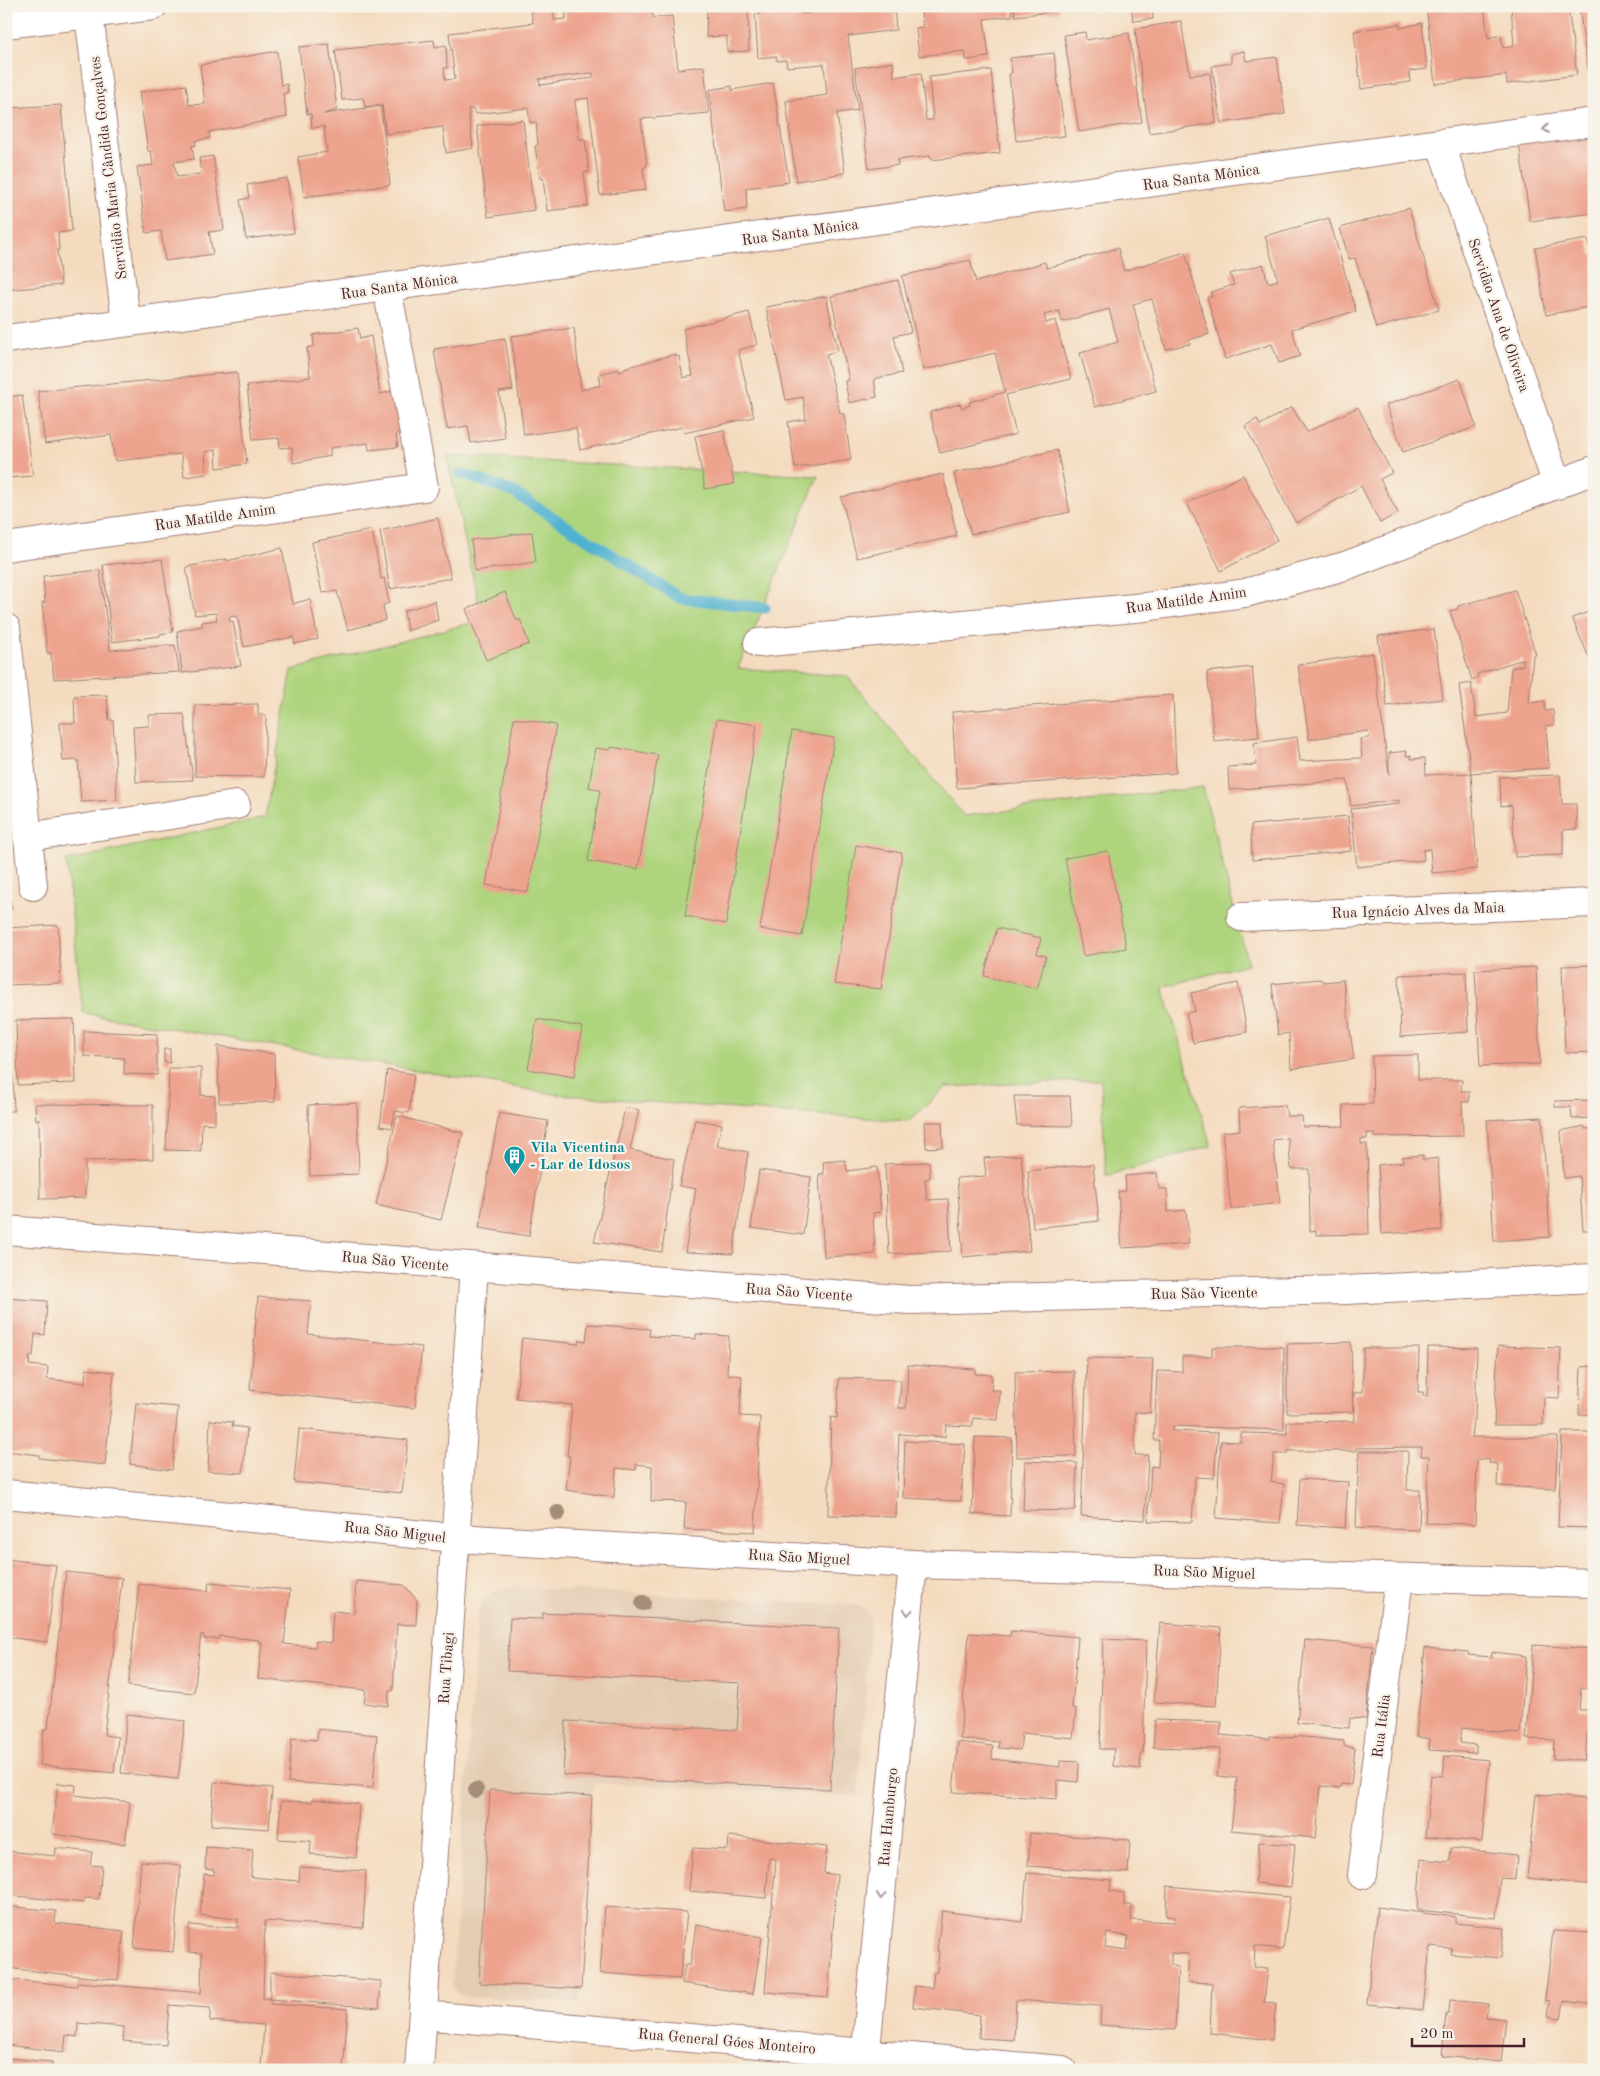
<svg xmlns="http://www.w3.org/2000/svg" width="1600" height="2076" font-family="'Old Standard TT',serif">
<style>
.built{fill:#e4ccb2}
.green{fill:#aed47d;stroke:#7c7a54}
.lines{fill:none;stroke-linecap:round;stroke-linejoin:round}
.stream{stroke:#51b2d0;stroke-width:11}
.building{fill:#eda38d;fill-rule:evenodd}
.street-casing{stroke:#9f7d75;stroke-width:30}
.street{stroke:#fff;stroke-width:28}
.tree{fill:#a48c79}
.oneway{stroke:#ae9aa0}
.labels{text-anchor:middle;stroke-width:4.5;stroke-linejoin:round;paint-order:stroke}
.street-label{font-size:15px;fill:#4a1f2b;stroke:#f7f3e8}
.culture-label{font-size:15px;font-weight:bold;fill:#0d838f;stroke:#f7f3e8;text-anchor:start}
</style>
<rect width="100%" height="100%" fill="#f7f3e8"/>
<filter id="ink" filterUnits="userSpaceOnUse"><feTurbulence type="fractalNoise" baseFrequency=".02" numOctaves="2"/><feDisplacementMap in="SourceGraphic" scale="10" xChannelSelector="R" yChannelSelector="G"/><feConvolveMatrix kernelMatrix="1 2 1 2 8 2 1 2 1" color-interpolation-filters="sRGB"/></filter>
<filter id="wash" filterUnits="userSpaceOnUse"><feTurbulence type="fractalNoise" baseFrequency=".0096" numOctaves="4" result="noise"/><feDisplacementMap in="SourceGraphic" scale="20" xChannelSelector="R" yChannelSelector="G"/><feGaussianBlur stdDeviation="1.12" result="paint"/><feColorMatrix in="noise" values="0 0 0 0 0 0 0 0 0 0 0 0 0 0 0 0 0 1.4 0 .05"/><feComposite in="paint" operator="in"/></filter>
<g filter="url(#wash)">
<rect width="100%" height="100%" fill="#f4dbbf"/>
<path class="built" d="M509 1587 856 1605 863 1607 871 1616 858 1796 593 1783 580 2002 467 1997 458 1994 452 1985 478 1615 481 1603 488 1596 498 1589Z"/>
<path class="green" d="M447 456 818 476 738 668 847 676 964 816 1203 787 1248 964 1163 987 1211 1146 1106 1176 1101 1080 946 1087 909 1121 772 1112 554 1094 83 1013 66 861 265 817 292 670 482 620Z"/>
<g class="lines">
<path class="stream" d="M460 473 513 492 680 598 765 608"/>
</g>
<g id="blocks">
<path class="building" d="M530 6H553L554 20 566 19 565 6H604V8L652 6 653 18 672 16 678 69 704 66 709 113 641 119 647 166 643 168 646 190 600 195 588 98 575 100 579 139H585L589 172 584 173 588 206 547 211 543 178H540L535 146 538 145 536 122 530 123 528 108 475 114 473 109H468L473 148 446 153 443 127 386 134 382 104 365 107 363 98 342 100 335 50 434 40 435 47 446 45 447 68H444L445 80 455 79 449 33 533 23ZM593 73V78L540 85 539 79Z
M707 6H748L749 51 727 52V36L706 37Z
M759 6H801V14L812 13V6H894L896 30 848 36 858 110 837 113 845 173 796 181 786 101 827 95 824 64 787 67 786 60 777 61 776 56 758 58 755 14H760Z
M920 6H1011L1012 16 984 19 989 57 966 60 965 51 919 56 916 28 923 27Z
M1014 6H1059V11L1015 16Z
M1131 6H1152L1153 19 1133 21Z
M1426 6H1484L1488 38 1501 35 1503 48 1514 46 1511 6H1568L1577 75 1507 84 1506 75 1435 84Z
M1579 6H1594V70L1588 71Z
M1181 21 1190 75 1210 73 1216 123 1149 133 1135 29Z
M1422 23 1427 69 1409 71 1410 82 1361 89 1354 31 1400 24V28Z
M1085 32 1086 40 1129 33 1142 122 1079 132 1064 35Z
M329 44 337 110 324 114 381 106 390 185 304 197 298 157 327 152 324 126 312 128 311 114H307L299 47Z
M277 51 281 85 287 84 288 92 283 94 287 117 209 132 210 138 195 141 196 145 192 146 194 159 174 162 177 177 201 174 199 158 213 156 224 230 209 232 213 254 165 261 161 231 146 233 137 167 153 165 151 151H148L139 92 186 85 189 105 205 104 200 65Z
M1244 51 1246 61 1277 57 1285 114 1221 123 1212 66 1231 63V54Z
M1054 53 1065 136 1016 141 1009 74 1012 73 1010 58Z
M893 62 894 77 921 73 926 120H933L929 77 991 70 1000 153 931 160 930 156 897 160 898 165 869 169 855 68Z
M773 83 789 182 746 188 747 209 724 212 709 90 732 86V90Z
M61 105 72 231 58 233 59 250H57L61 285 6 290V108Z
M523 120 534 210 488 217 477 126Z
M1594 135V213L1530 221 1519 143Z
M287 178 294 233 246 239 240 200 249 198 247 185Z
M1409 208 1439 310 1376 328 1355 258 1349 259 1340 228Z
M1329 218 1356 311 1292 329 1300 356 1279 363 1272 344 1225 359 1207 297H1212L1211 292 1234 285 1230 274 1263 264 1268 283 1278 280 1265 236Z
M1588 239 1591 255H1594V306L1546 315 1535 248Z
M1118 248 1124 271 1185 252 1209 334 1189 340 1190 344 1166 349 1152 299 1133 304 1156 391 1095 407 1080 353 1118 342 1109 309 1062 322 1059 311 1044 315 1046 323 1055 320 1071 379 1006 395 1016 434 940 453 930 412 960 404 962 408 970 405 969 402 1005 392 995 353 924 370 902 276 970 260 976 282 1045 262 1047 268Z
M898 280 911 332 894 336 902 373 874 379 877 397 849 403 845 381 849 380 831 296Z
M826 296 838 351 826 354 840 413 844 414 851 460 795 468 788 422 806 419 803 397 786 400 766 307Z
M749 312 757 345 738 350 754 417 684 433 682 427 580 450 576 428 524 435 511 336 574 328 581 390 601 385 599 374 619 369V372L623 371 624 368 675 354V356H679L683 378 693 376 683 329Z
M358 328 360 339 371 336 380 394 393 391 401 431 396 434 398 447 369 450 368 443 330 448V456L293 463 292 447 280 448 279 438 253 440 247 386 310 377 307 348 314 346 313 335Z
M505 338 513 390 499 392 505 438 471 443 468 426 447 429 434 349Z
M237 372 247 464 217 468 216 450 205 452 207 474 184 477 181 454 115 461 111 435 45 444 38 391Z
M1460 379 1476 427 1403 452 1386 405Z
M22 395 33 476 6 478V397Z
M1292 407 1307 432 1358 407 1392 473 1380 479 1398 513 1380 523 1361 486 1296 523 1245 426 1257 419 1260 425Z
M724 430 734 484 705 489 695 436Z
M1057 450 1070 512 971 534 954 473Z
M943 474 957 536 857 558 841 497Z
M1243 475 1277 540 1221 571 1187 503Z
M438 518 451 578 390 589 380 531Z
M372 530 381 579 384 578 389 603 383 605 385 620 348 630 337 591 322 593 312 542Z
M532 532 536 562 475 571 471 540Z
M282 548 292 604 310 599 318 639 295 644 293 637 244 647 237 616 229 617 230 622 233 621 241 666 182 673 177 631 202 626V622L217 620 216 613 195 615 186 567 227 559V561Z
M162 559 173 632 160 634V636L112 642 103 565Z
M100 570 110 650 175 645 179 672 54 679 51 653H47L42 602 45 603 43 576Z
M1515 590 1536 655H1533L1529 703 1545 701V711L1553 710 1554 725 1546 726 1549 768 1471 773 1459 685 1471 683 1476 717 1507 713 1511 668 1523 665V659L1477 674 1478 677 1472 680 1450 611 1458 609V606Z
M505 592 517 621 520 619 529 644 486 660 466 609Z
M435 601 438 620 407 631 404 611Z
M1594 610V669L1572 618Z
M1434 629 1443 699 1387 706 1378 636Z
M1373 653 1389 774V753L1407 751 1406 756 1411 755V759L1425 758 1426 775 1471 773 1477 869 1432 873 1430 849 1423 850 1424 860 1357 867 1351 809 1399 804V800L1351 806 1347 780 1229 790 1228 767 1256 765 1254 743 1297 737 1300 761 1362 758 1360 739 1369 738 1368 731 1309 739 1298 665Z
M1252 667 1259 737 1214 741 1207 672Z
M107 695 109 720H113L117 800 81 802 78 760 63 761 60 723H75L74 696Z
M1173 695 1176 773 957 788 952 712Z
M258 704V715H266L264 777 195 776V705Z
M184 714 193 780 136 782 133 727 149 726V715Z
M514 718 556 725 528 892 486 885Z
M717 719 757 725 726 924 685 916Z
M792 731 834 738 802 936 760 929Z
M611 747 658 755 638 869 588 861 600 790 589 787 595 748 610 750Z
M1560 775 1562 804H1576L1577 829 1563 830V855L1515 857 1512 805 1501 806 1500 777Z
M1348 816 1351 851 1252 860 1251 825Z
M856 845 902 853 881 989 834 984Z
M1108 851 1126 948 1083 956 1065 858Z
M6 876 12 909H6Z
M58 925 61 983 6 985V928Z
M997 928 1041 938 1037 954 1046 956 1037 989 984 976Z
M1594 965V1052L1565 1053 1562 966Z
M1536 967 1540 1064 1480 1066 1475 970Z
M1466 972 1468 1032 1401 1037 1399 975Z
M1320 979 1324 982 1343 980 1354 1059 1291 1069 1289 1033 1278 1035 1272 984Z
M1238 983 1247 1032 1193 1043 1186 1013 1195 1011 1191 993Z
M74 1019 76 1083 18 1085 16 1020Z
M537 1019 582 1027 574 1077 528 1069Z
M84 1031 157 1034V1075L124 1074V1058L84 1056Z
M218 1046 274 1054 275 1102 219 1103Z
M164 1049H170V1063L164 1062Z
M1418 1055V1080H1462L1461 1091H1469V1102H1462L1463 1136 1374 1137V1133H1367V1139H1361V1144H1367L1369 1234 1316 1235V1230L1310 1231 1309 1169H1291L1288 1138 1273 1140 1280 1203 1231 1209 1222 1132 1240 1130 1239 1108 1285 1105 1287 1116H1302L1303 1127 1344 1126 1343 1105 1373 1104 1372 1056Z
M6 1057H12L14 1111H6Z
M169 1068H201V1095L215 1096V1124L202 1123 201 1151 166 1150Z
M387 1070 414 1074 409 1113 395 1111 392 1128 380 1126Z
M1014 1096H1070L1072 1126 1017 1125Z
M1594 1100V1118L1572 1119 1571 1107H1555V1101Z
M357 1103 359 1174 310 1176 308 1105Z
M35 1104 153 1105V1159L85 1161V1198L40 1199 39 1119 36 1120Z
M625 1108 639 1110 630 1150 674 1159 662 1252 594 1242Z
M499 1113 548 1121 529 1236 479 1228Z
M397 1116 463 1133 441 1220 376 1205Z
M1542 1117 1550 1237 1494 1241 1487 1120Z
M695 1120 722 1124 717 1146 748 1152 733 1254 685 1252 696 1189 679 1186Z
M925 1122H942L943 1147 926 1148Z
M1584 1126 1585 1129 1594 1128V1230H1583L1579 1176 1564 1178 1561 1131Z
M1021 1155 1030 1251 963 1257 957 1178 986 1176 984 1158Z
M1423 1155V1160L1438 1158 1442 1230 1382 1234 1378 1165 1403 1162 1402 1157Z
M845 1160 847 1171 877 1167 881 1212 873 1213 875 1254 824 1257 819 1174H824L823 1162Z
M929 1162 930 1178 925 1179 927 1200 948 1199 951 1251 889 1254 885 1164Z
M1093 1164 1099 1221 1033 1228 1028 1171Z
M759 1170 811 1177 803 1235 751 1228Z
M1157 1173 1159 1189H1167L1168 1212 1186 1210 1189 1244 1122 1248 1118 1192 1126 1191 1125 1176Z
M258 1297 311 1301 308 1334 422 1347 415 1408 250 1390Z
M6 1298 47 1301 45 1335 35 1334 33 1356H30L29 1365 48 1367 47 1379 85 1383 86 1369 114 1372 105 1465 39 1458V1455L6 1451Z
M588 1324 650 1329 649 1336 696 1339V1334L729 1336 727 1374 742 1376 740 1416 760 1417 755 1532 684 1529 686 1502 651 1501 652 1466 636 1464V1470L616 1468 614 1497 566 1490 570 1456H567L572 1405 516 1398 522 1338 578 1344 579 1340 586 1341Z
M1351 1342 1353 1412 1287 1413V1344Z
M1498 1346 1561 1348 1559 1398 1544 1397 1543 1425H1494Z
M1212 1347H1284V1430L1173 1426 1172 1431 1218 1433 1214 1478 1195 1477 1192 1522 1148 1521 1151 1466 1158 1467 1159 1440H1154L1157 1371 1182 1372V1356H1212Z
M1428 1347 1477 1348 1475 1420 1473 1421 1471 1437H1558L1555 1489 1497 1486 1498 1464 1489 1463 1490 1460 1477 1459 1475 1524 1425 1523 1429 1456H1421L1422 1447 1356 1448V1451H1287V1454H1274L1271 1482 1284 1484 1280 1523 1216 1518 1221 1441 1241 1442V1433L1287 1434V1422L1355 1421 1354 1393 1363 1392V1348H1419L1418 1392H1423L1424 1397 1427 1396Z
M1087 1358 1153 1359 1150 1413 1135 1412V1455H1148L1145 1520 1081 1516Z
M908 1365 975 1369V1374L992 1375 991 1390H1000L998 1420 973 1418V1426L946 1425 945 1437 899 1434 896 1517 828 1515 831 1417 837 1418 839 1378 901 1380 899 1408H906Z
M1594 1366V1414L1579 1415 1581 1367Z
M1074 1371 1076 1456 1017 1457 1015 1372Z
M136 1403 178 1407 172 1470 130 1464Z
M210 1420 233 1422 232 1426 247 1428 243 1473 208 1471Z
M299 1429 408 1440 402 1493 294 1482Z
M1562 1432H1594V1528L1558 1527Z
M975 1437 1012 1438 1010 1516 972 1514Z
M905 1441 965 1444 961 1501 903 1498Z
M1359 1451H1408L1407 1490H1420L1419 1530 1356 1528Z
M1025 1461 1077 1463 1075 1511 1023 1510Z
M1300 1479 1348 1482 1345 1528 1297 1525Z
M6 1559 56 1565 47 1642 6 1637Z
M66 1572 122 1578 104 1735 118 1737 114 1773 40 1765 44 1729H48Z
M356 1581 404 1585 417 1600 416 1625 397 1624 393 1691H389L388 1706 364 1703 366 1690 258 1679 262 1642 259 1643V1640L219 1636V1639H204V1635L201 1634 194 1693 128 1686 139 1584 208 1591 209 1582 290 1590 284 1644 315 1647 316 1641 331 1643 333 1611 354 1613Z
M543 1613 839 1628 830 1789 563 1775 566 1721 737 1730 740 1683 507 1671 510 1618 542 1619Z
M1160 1623 1221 1628 1216 1706 1154 1702Z
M1011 1631 1078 1637 1072 1708H1076L1073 1738 1022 1733 1020 1750 998 1748 999 1742 960 1739 969 1633 1010 1636Z
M1103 1639 1146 1641 1143 1753H1141L1140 1769 1113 1766 1114 1749H1100Z
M1305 1640 1373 1646 1366 1719 1350 1718 1349 1728 1297 1723Z
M1533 1645 1594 1649 1591 1688H1581L1579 1710H1589L1585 1760 1553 1759 1554 1740 1526 1739Z
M1425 1648 1469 1652 1468 1655 1491 1657 1492 1652 1526 1656 1520 1734 1462 1728 1460 1743 1476 1745V1753L1429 1750 1430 1739 1416 1737Z
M1592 1712H1594V1753L1589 1752Z
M127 1714 185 1721 178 1779 121 1773Z
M1155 1720 1222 1722 1220 1735 1269 1739V1736L1294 1738V1736L1344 1741V1746L1355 1748 1351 1785 1341 1784 1340 1788 1321 1786 1316 1838 1231 1830 1237 1778 1217 1776 1220 1749 1153 1747Z
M318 1729 377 1735 373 1788 288 1782 292 1738 317 1740Z
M958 1742 993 1746 992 1759 1060 1767V1761L1079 1762 1078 1782 1057 1780V1799L953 1792Z
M1445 1756 1489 1760 1482 1842 1425 1837 1431 1775 1443 1776Z
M214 1782 272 1788 269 1829 211 1825Z
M58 1783 76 1785 75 1795 130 1802 125 1844 52 1834Z
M490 1790 592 1796 581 1989 479 1983Z
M1536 1794 1594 1800V1885L1527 1878Z
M312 1799 359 1804 356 1858 310 1854 311 1841 278 1839 281 1801 312 1802Z
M1030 1833 1130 1840 1128 1873 1028 1866Z
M729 1836 827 1847 824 1873 837 1875 828 1997 765 1992 776 1859 769 1858 766 1898 689 1891 693 1848 728 1850Z
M1259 1842 1295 1845 1291 1887 1255 1883Z
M206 1847 253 1850 251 1877 299 1881 300 1867 366 1871 363 1928 265 1921 263 1998 271 1999 270 2004 348 2009 343 2070 261 2068 264 2025 210 2021V2008L169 2005 166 2045 123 2041 124 2027 78 2023 77 2037 66 2035 64 2052 6 2045V1979L77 1986 78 1982 201 1993 202 1953 189 1952V1925L237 1928 238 1919 200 1915 204 1874 214 1875V1870L205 1869Z
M56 1848 92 1852 90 1865 102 1866 99 1899 85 1898 84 1903 6 1895V1851L55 1856Z
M1451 1848 1517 1855 1515 1879 1500 1878 1496 1918 1417 1910 1421 1859 1450 1862Z
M141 1861 181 1865 173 1952 134 1948Z
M1027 1873 1111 1880 1110 1891 1124 1893V1905H1132L1131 1920 1174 1922 1175 1917 1166 1916 1167 1886 1290 1897 1283 1949 1255 1946 1254 1967 1268 1968 1264 2003 1276 2004 1272 2040 1210 2033 1212 1983 1187 1982 1189 1954 1171 1953V1965L1178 1967 1175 2030 1100 2025 1101 2006 1016 2000 1014 2040 979 2038 980 2015 913 2007 915 1986 932 1988 934 1972H937L939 1951H937L942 1911 1022 1922ZM1107 1933 1128 1936 1127 1950 1105 1947Z
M6 1906 56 1911 55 1923 124 1931 118 1980 6 1968Z
M605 1907 687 1912 680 1979 600 1973Z
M1377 1907 1455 1917V1923L1504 1928 1501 1958 1451 1954 1452 1949 1430 1947 1423 2010 1367 2004Z
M696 1925 762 1937 753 1994 682 1983 685 1965H690Z
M1553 1931 1594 1933V2005L1564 2001 1561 2019 1548 2017 1550 2001 1545 2000Z
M270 1972 381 1981 379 2008 270 1999Z
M1450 2000 1488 2004 1486 2017 1506 2019 1501 2062 1442 2056 1446 2013H1449Z
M6 2058 52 2062 51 2070H6Z"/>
</g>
</g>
<g filter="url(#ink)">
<use href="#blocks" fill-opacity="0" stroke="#9f7d75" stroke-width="1"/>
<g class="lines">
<defs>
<path id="street" d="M89 14 126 322
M6 24 153 6
M1441 145 1557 485
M6 339 1594 122
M6 547 424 487 387 288
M6 628 33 886
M758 643 1145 607 1245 593 1345 566 1594 470
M27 837 236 805
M1241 917 1594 903
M6 1230 909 1300 1346 1290 1594 1278
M6 1494 455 1538 913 1564 1594 1583
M1362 1875 1399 1578
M423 2015 1062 2070
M419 2070 474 1267
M864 2070 913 1564"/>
</defs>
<use href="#street" class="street-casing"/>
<use href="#street" class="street"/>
</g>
<g class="tree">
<circle cx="558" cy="1513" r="8"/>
<circle cx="643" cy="1603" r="8"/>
<circle cx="476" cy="1790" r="8"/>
</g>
<defs><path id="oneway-chevron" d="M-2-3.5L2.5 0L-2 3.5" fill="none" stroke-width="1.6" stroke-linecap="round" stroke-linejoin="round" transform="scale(1.25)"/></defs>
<g class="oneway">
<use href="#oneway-chevron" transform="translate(1546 129) rotate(172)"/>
<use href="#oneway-chevron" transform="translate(908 1612) rotate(95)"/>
<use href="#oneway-chevron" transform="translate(881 1896) rotate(95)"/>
</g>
</g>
<defs>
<symbol id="building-pin" viewBox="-11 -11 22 30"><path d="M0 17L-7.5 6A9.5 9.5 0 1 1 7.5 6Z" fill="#0f9aa8" stroke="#f7f3e8"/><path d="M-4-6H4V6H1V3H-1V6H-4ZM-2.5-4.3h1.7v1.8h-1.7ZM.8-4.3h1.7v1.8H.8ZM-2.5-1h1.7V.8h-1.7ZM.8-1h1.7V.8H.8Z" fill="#fff"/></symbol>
</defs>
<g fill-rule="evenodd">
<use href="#building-pin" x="502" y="1144" width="25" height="34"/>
</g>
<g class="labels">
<g class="street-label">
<text transform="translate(108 168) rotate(-97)" y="5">Servidão Maria Cândida Gonçalves</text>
<text transform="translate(1201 177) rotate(-8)" y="5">Rua Santa Mônica</text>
<text transform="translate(800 232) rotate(-8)" y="5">Rua Santa Mônica</text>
<text transform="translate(399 286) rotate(-8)" y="5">Rua Santa Mônica</text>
<text transform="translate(1499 315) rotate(71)" y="5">Servidão Ana de Oliveira</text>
<text transform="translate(215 517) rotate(-8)" y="5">Rua Matilde Amim</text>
<text transform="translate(1186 600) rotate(-8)" y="5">Rua Matilde Amim</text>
<text transform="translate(1418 910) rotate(-2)" y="5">Rua Ignácio Alves da Maia</text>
<text transform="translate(395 1261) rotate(5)" y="5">Rua São Vicente</text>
<text transform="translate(799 1292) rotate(4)" y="5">Rua São Vicente</text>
<text transform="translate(1204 1293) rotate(-1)" y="5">Rua São Vicente</text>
<text transform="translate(395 1532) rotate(6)" y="5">Rua São Miguel</text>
<text transform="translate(799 1557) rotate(3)" y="5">Rua São Miguel</text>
<text transform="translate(1204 1572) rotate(2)" y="5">Rua São Miguel</text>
<text transform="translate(446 1668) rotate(-86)" y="5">Rua Tibagi</text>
<text transform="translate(1381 1726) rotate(-83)" y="5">Rua Itália</text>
<text transform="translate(888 1817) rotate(-85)" y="5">Rua Hamburgo</text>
<text transform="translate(727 2041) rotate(5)" y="5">Rua General Góes Monteiro</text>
</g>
<g class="culture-label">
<text x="530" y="1152">Vila Vicentina<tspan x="530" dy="17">- Lar de Idosos</tspan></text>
</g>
</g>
<rect width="1600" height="2076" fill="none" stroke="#f7f3e8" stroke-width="25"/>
<path d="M1412 2038v8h112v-8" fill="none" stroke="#4a1f2b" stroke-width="2.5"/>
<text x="1420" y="2038" font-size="15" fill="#4a1f2b" stroke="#f7f3e8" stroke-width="4" paint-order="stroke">20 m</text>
</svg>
